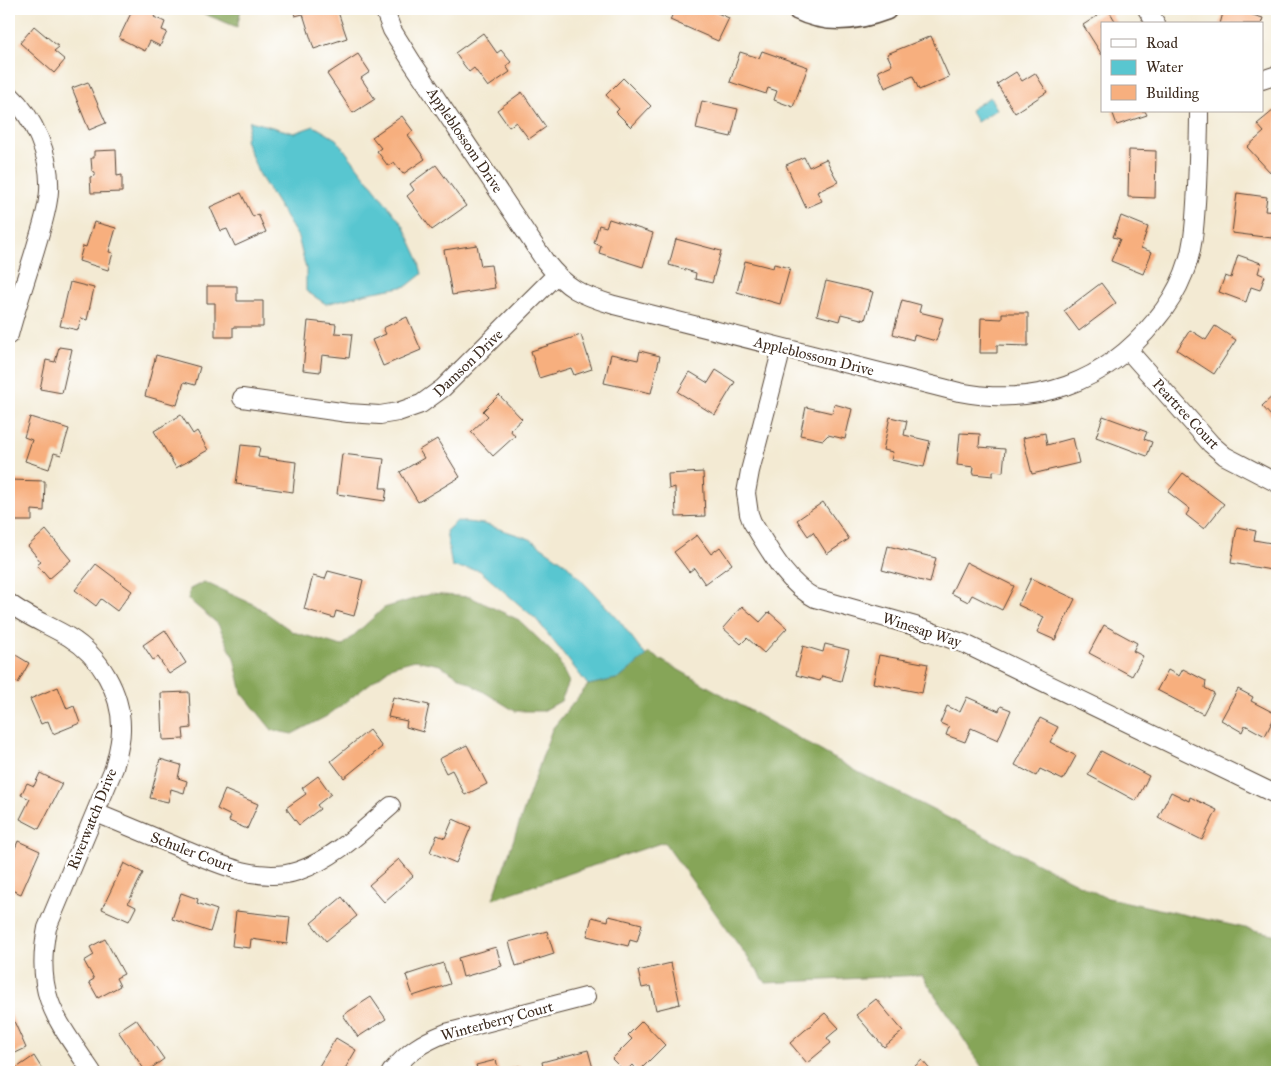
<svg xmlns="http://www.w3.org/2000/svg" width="1286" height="1081" font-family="'IM FELL Great Primer',serif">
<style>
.forest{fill:#86a559;stroke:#60683c}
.water{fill:#59c6d0;stroke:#4a7877}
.building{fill:#f7af7e}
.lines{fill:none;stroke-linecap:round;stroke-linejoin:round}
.minor-casing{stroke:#574739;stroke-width:20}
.tertiary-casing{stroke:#574739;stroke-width:24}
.minor{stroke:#fff;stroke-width:18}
.tertiary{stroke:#fff;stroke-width:21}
.labels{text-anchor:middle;stroke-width:5;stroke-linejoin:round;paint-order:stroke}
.street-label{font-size:15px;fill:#3b2a1e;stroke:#fff}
</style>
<rect width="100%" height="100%" fill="#fff"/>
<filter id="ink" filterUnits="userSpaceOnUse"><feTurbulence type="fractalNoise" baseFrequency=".02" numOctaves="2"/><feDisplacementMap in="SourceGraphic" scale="10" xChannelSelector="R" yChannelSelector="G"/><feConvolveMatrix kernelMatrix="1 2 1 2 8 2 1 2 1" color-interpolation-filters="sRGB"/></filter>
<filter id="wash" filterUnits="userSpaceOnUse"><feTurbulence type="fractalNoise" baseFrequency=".0096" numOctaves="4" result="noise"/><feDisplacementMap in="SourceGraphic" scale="20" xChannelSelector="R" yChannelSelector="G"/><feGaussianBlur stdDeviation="1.12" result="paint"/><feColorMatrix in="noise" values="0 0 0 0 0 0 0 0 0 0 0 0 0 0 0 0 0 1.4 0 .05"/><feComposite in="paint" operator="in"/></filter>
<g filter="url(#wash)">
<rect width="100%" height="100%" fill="#f3ead3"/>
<path class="forest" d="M192 9H241L237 27Z
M204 582 255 605 293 632 342 646 384 608 430 594 470 597 519 620 557 657 569 682 561 701 543 711H515L440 665 415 660 393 666 327 716 292 734 272 730 242 693 234 658 218 624 188 599 190 589Z
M649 653 858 772 1104 897 1277 935V1072H985L922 975 766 983 664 842 493 899 552 729 588 685 620 678Z"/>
<path class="water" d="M990 97 997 109 977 122 970 110Z
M250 121 294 133 314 126 336 139 403 225 417 255 422 274 407 286 368 293 326 304 306 291V269L298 237 259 174 245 140Z
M457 521 484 524 530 539 565 563 618 619 646 656 620 678 588 685 536 619 479 570 452 567 446 531Z"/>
<g id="blocks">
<path class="building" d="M133 9H158L154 17 165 22 162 30 167 32 160 46 150 41 145 51 119 38Z
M293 9H337L347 38 314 49 303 14 295 16Z
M675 9H708L729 18 718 41 670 20Z
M1108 9 1117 24H1102V55L1083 25Z
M1224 9H1232L1263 18 1261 24H1220Z
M34 26 59 47 54 51 65 60 54 73 20 43Z
M483 33 497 53 501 50 511 62 506 66 510 72 488 87 474 68 469 72 455 53Z
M931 36 949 77 919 90 913 76 885 88 878 71 892 65 887 54Z
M762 51 808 67 793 107 774 100 777 91 768 88 766 94 730 82 740 52 759 58Z
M358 54 370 72 361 78 375 99 353 113 327 74Z
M1016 72 1022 81 1035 73 1047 92 1015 113 997 84Z
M623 78 651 106 631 127 616 112 619 109 606 95Z
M88 82 106 123 89 130 72 88Z
M522 92 546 127 529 139 516 122 509 127 497 110Z
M702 101 738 109 731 137 696 129Z
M1274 110 1277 113V166L1270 172 1247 147 1264 132 1257 124Z
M1112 111H1145L1147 115 1117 125Z
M402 116 413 131 408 135 425 159 403 174 394 162 388 166 377 151 381 148 372 137Z
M116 150 117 176 122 175V192L91 193 90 177 95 176V172L92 171 91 158H94V151Z
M1129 150 1156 151 1155 198 1128 197Z
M804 157 809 167 826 159 838 182 817 192 822 201 806 208 786 165Z
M436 165 466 206 432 230 407 196 414 190 410 184Z
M241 193 253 217 258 214 266 232 235 246 227 229 221 231 210 207Z
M1237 193 1267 197 1265 211 1275 212 1272 238 1232 233Z
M1121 216 1148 227 1141 248 1152 252 1143 274 1111 261 1120 239 1113 237Z
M609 219 653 233 643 267 599 253 601 246 594 243 599 225 606 227Z
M94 222 116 228 109 252 113 253 108 270 79 261 83 246 86 247Z
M676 239 721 251 712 283 695 279 696 273 669 265Z
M477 245 481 266 491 265 495 288 452 295 444 250Z
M1238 255 1261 263 1258 273 1265 276 1260 290 1251 287 1246 302 1219 292 1225 276 1231 278Z
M745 261 773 268 774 264 790 268 780 304 737 292Z
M826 281 873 292 865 320 841 314 839 321 817 315Z
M70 282 94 288 87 320 81 318 78 330 60 326Z
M1101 283 1116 303 1079 331 1064 311Z
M207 286H237V301H263V327H233V337H215V303H207Z
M902 300 921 305 919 312 943 318 936 341 914 335 913 340 893 334Z
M1002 313H1028V346L997 345V353H980L981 318 1002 319Z
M407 317 421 350 383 366 372 340 386 334 383 328Z
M308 321 336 324 335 333 352 334 349 358 322 355 320 372 303 370Z
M1215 326 1236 340 1214 374 1177 350 1190 330 1206 340Z
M581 335 592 369 574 375 571 368 539 378 531 351Z
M59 347 72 349 62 393 40 389 46 360 55 362Z
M640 351 660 356 651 393 604 383 611 354 638 360Z
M156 355 200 367 195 385 184 382 177 405 145 396Z
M716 370 735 382 715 415 678 392 690 372 708 383Z
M1277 392V414L1273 418 1262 406Z
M499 395 522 419 510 430 515 436 493 456 471 432 488 416 483 411Z
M834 404 852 409 845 439 828 435 823 440 800 435 806 407 832 413Z
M181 415 193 434 197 431 208 450 176 468 154 431Z
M1103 416 1147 432 1144 439 1152 442 1147 456 1096 437Z
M30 417 69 429 61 455 54 453 49 469 25 461 32 440 24 437Z
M890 417 907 421 904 435 930 441 924 467 891 460 893 452 883 450Z
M960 433 980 434 979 447 1005 449 1003 472 993 471V476L973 474 974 467 957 465Z
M1045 433 1047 445 1073 438 1079 463 1032 474 1023 438Z
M437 439 460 477 418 502 400 472 424 458 419 450Z
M241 445 260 447 258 457 296 462 293 492 236 484Z
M342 454 384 459 380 488H387L385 501 337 494Z
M703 472 705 516 676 517 675 487 669 489 668 474Z
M1183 473 1224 504 1204 529 1186 515 1190 509 1168 492Z
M9 480 45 481 44 511 32 510V521H9Z
M823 502 849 539 827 554 813 532 808 536 797 520Z
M1237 527 1256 531 1254 540 1277 544V571L1231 563Z
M46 530 71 560 49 579 37 565 41 562 28 546Z
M697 535 711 554 720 547 732 564 705 584 694 568 689 572 674 552Z
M888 546 936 558 930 583 882 570Z
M966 562 1014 586 1002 610 972 595 968 602 951 593Z
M96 564 132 591 117 611 101 599 96 606 75 590Z
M328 571 363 580 354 616 336 611 334 618 304 609 313 576 325 579Z
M1031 578 1075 599 1055 640 1037 632 1044 617 1018 605Z
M742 606 760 622 769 612 787 628 764 653 747 638 741 644 723 628Z
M1104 625 1137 643 1133 651 1143 656 1132 676 1089 653Z
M165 630 186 663 169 674 158 657 153 660 143 645Z
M825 644 849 650 841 681 822 676 820 681 796 675 803 646 823 652Z
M9 651 29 663 18 683 9 678Z
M879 655 928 664 922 693 873 683Z
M1183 669 1206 681 1205 688 1214 693 1203 714 1157 690 1168 670 1179 676Z
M58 687 67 709 74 706 80 723 53 734 48 721 41 724 30 699Z
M1238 689 1253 697 1251 701 1276 714 1265 736 1245 725 1242 732 1221 720Z
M189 692 191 728 183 729 184 739 163 740 161 693Z
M393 697 429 705 423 732 406 727 407 721 388 717Z
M967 697 999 711 1001 706 1011 710 998 740 971 728 965 742 946 735 949 727 940 723 947 706 960 712Z
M1040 718 1058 727 1050 742 1076 756 1063 780 1040 769 1036 776 1015 765Z
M369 730 382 747 344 778 331 761Z
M467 745 487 784 465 795 452 770 446 773 439 759Z
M1101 751 1149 776 1136 801 1088 775Z
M160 759 181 765 178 778 187 781 184 793 171 789 168 802 150 798Z
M40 773 62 784 39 829 20 819 30 799 21 795 27 783 34 786Z
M318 776 331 794 317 805 320 809 299 825 286 808 306 794 302 788Z
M225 790 258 804 247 829 229 821 231 816 217 809Z
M1171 792 1189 801 1190 797 1217 810 1202 840 1158 818Z
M453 819 471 827 456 863 430 852 437 835 445 838Z
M18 841 40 851 21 894 9 889V882L11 877 9 876V863Z
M399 859 413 876 384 902 369 885Z
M124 863 143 873 128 903 136 907 129 921 102 909Z
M181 893 198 899 197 903 217 910 210 932 172 919Z
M342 897 357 916 326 941 311 923Z
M236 911 290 917 287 944 251 939 250 948 232 946Z
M609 916 642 924 637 942 630 940 628 946 587 936 592 917 608 921Z
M547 931 554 954 516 966 509 942Z
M105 939 124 974 116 978 120 986 98 998 89 982 94 979 84 961 94 955 90 947Z
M496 947 502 966 463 977 458 958Z
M443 963 450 984 413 996 406 975Z
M671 963 680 1004 656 1010 651 986 642 988 638 971Z
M371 997 386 1019 358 1037 343 1015Z
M876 999 903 1031 884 1047 856 1015Z
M9 1010 26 1048 9 1056Z
M825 1013 839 1028 827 1038 831 1043 807 1063 790 1043Z
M136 1019 164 1059 146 1072 118 1031Z
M642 1021 665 1045 638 1072 632 1065 625 1072 612 1059 632 1039 628 1035Z
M336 1038 356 1050 343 1072 336 1070 335 1072H318L316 1071Z
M588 1050 594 1072H544L542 1062Z
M34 1056 44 1072H13L12 1071Z
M496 1060 499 1071 519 1066 521 1072H478L476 1065Z
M922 1060 932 1072H908Z"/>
</g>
</g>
<g filter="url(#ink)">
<use href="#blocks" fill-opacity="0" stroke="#574739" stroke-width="1"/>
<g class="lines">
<defs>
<path id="minor" d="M384 9 392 30 412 62 545 261C567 289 581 295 614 305L959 392C1036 407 1105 383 1155 321 1167 307 1177 291 1184 273 1195 246 1195 216 1197 187 1198 162 1199 137 1199 111
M1147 9 1156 24
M1262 80 1277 75
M9 94C34 117 51 156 49 191 48 209 42 226 37 243 28 274 17 304 9 335
M782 348 750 471 746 493 749 514 752 522C769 549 786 583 815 598L915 626 965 644 1277 795
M1128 350 1211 444 1225 456 1277 483
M242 398 348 413 380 415 398 412 421 404 443 388 556 275
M9 603C27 617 49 625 69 637 100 656 122 693 121 730 121 743 117 756 114 768L47 928C34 995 56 1019 92 1072
M96 813C121 823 147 834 173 845 210 860 257 885 298 871 334 859 363 830 391 806
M391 1072C409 1051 421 1043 446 1033L586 997"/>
<path id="tertiary" d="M798 9C826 23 857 20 886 9"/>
</defs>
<use href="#minor" class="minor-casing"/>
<use href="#tertiary" class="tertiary-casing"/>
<use href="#minor" class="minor"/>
<use href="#tertiary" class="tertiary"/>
</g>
</g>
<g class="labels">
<g class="street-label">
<text transform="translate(465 140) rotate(56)" y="5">Appleblossom Drive</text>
<text transform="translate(814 356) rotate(14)" y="5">Appleblossom Drive</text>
<text transform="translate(468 363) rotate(-44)" y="5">Damson Drive</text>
<text transform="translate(1186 414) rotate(47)" y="5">Peartree Court</text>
<text transform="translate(922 630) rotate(18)" y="5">Winesap Way</text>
<text transform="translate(92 819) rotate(-68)" y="5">Riverwatch Drive</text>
<text transform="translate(192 852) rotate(21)" y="5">Schuler Court</text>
<text transform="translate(497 1021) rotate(-15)" y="5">Winterberry Court</text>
</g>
</g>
<rect width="1286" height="1081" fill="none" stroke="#fff" stroke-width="30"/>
<rect x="1101" y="22" width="162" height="90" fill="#ffffff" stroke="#b1aaa5"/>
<rect x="1111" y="39" width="25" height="8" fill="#ffffff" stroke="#b1aaa5"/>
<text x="1146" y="48" font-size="15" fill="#3b2a1e">Road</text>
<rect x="1111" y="60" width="25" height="15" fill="#59c6d0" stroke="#b1aaa5"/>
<text x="1146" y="72" font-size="15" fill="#3b2a1e">Water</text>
<rect x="1111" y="85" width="25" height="15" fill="#f7af7e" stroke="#b1aaa5"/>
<text x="1146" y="98" font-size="15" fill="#3b2a1e">Building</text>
</svg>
